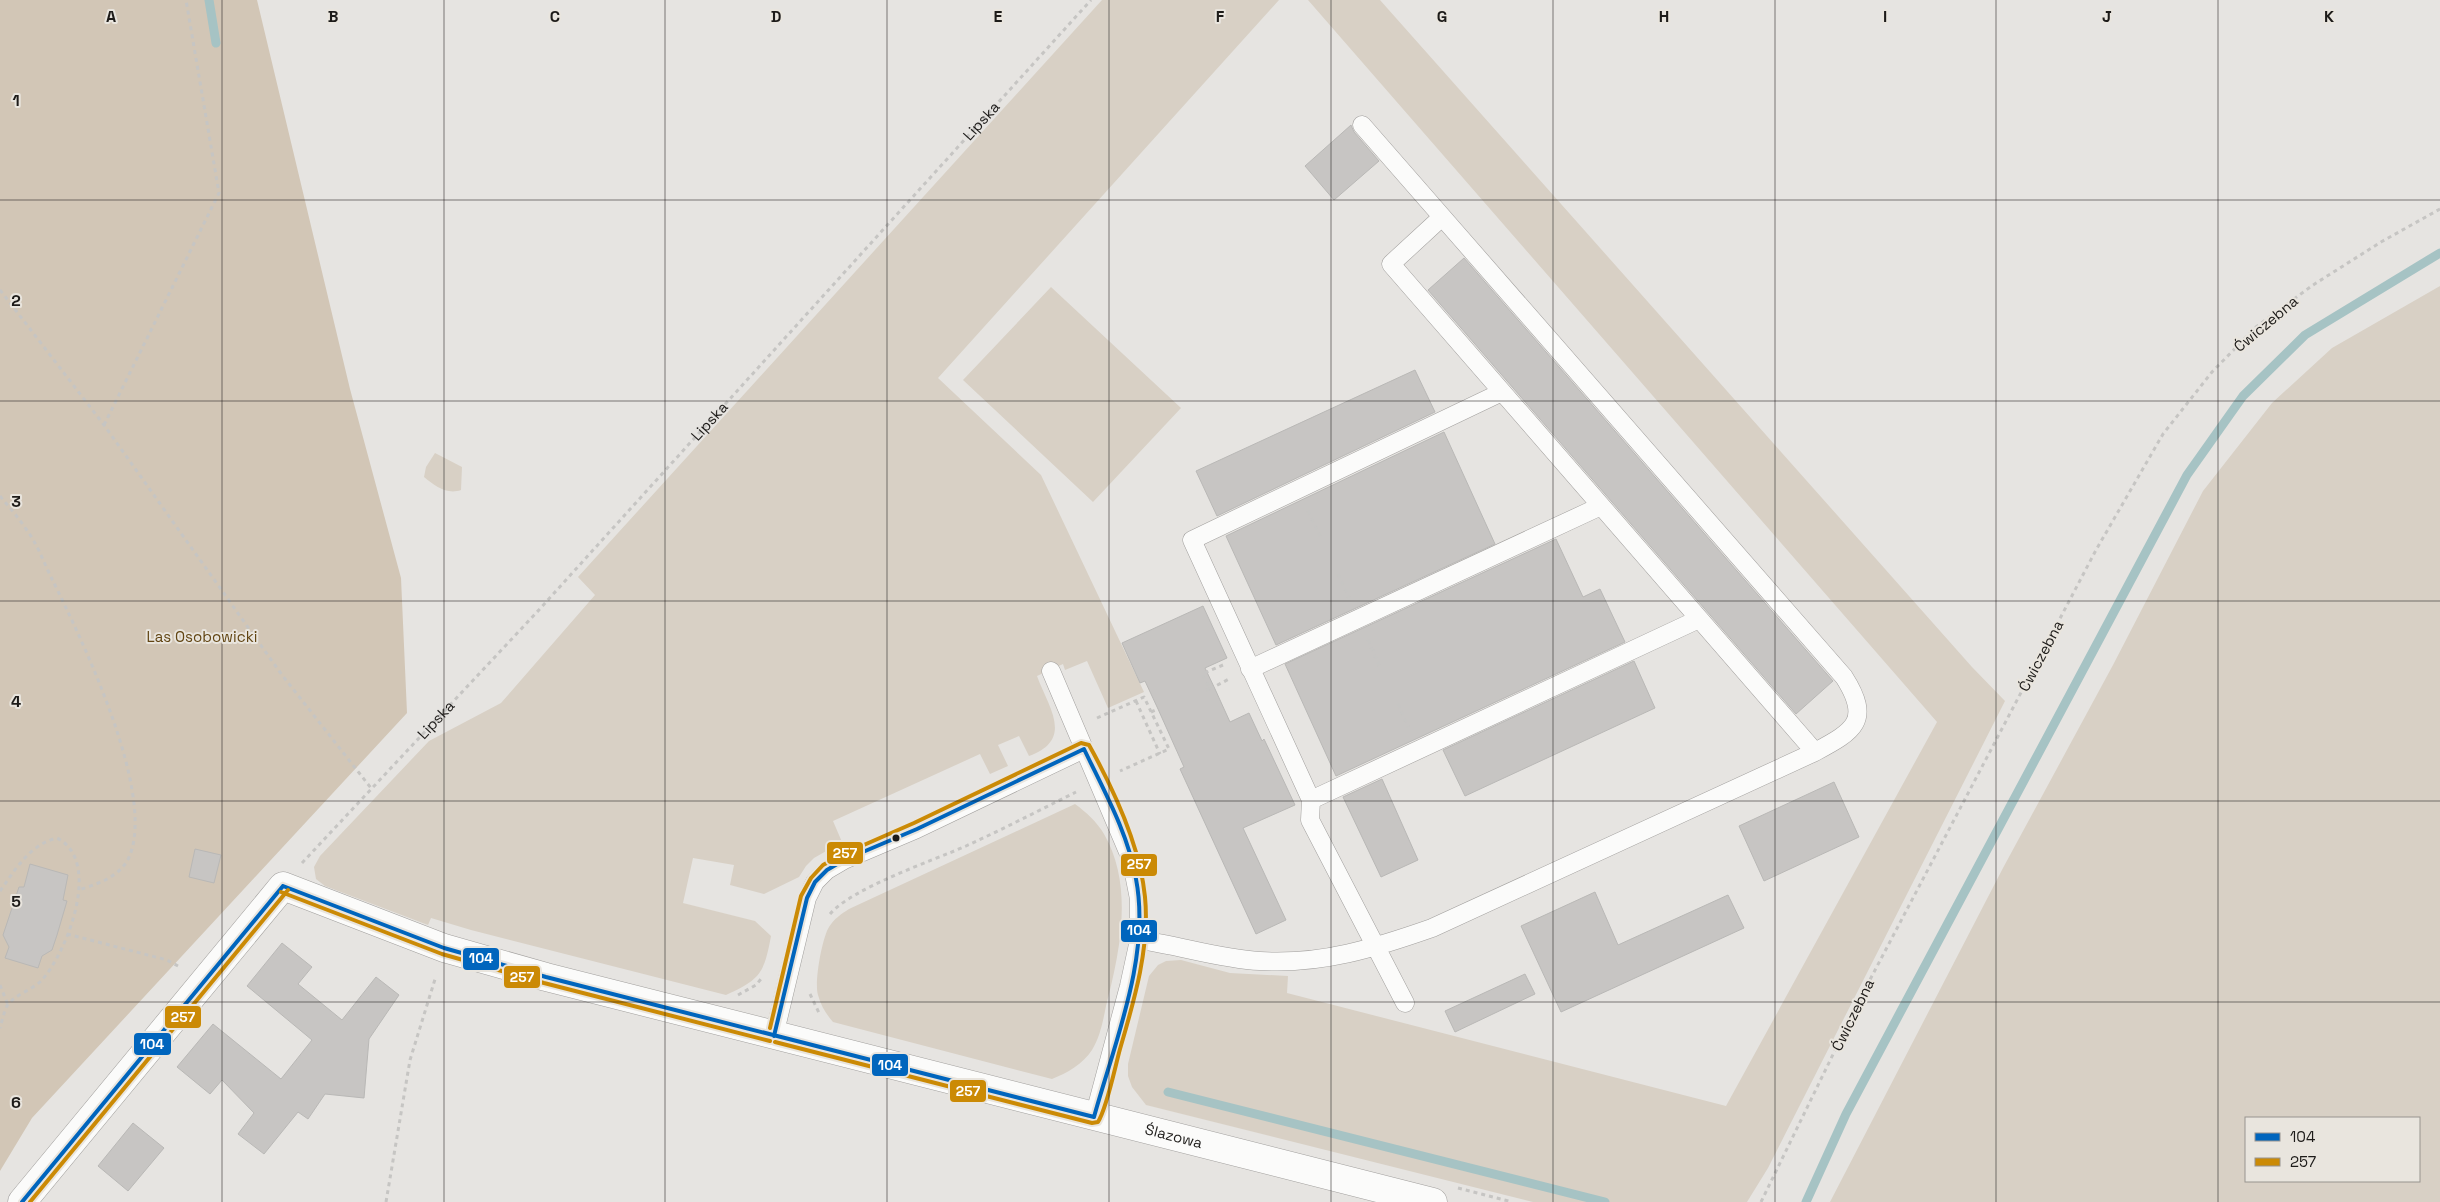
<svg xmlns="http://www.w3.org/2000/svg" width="2440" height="1202" font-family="'Space Grotesk',sans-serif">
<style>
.green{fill:#d8d0c5;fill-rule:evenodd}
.forest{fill:#d2c6b6}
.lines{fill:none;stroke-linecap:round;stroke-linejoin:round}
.stream{stroke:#a6c3c4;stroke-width:9}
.building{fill:#c7c5c3;stroke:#b9b8b6}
.service-casing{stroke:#a19f9d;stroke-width:19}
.minor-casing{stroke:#a19f9d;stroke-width:29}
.path{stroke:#c6c5c3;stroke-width:3;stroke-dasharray:4 4;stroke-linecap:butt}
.service{stroke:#fbfbfa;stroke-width:18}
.minor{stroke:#fbfbfa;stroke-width:28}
.bus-1-casing{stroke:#e9e5de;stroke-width:8}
.bus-2-casing{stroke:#e9e5de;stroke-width:8}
.bus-1{stroke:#0065bd;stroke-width:4}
.bus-2{stroke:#cb8a05;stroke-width:4}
.grid{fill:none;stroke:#1d1b19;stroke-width:1;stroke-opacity:0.55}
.bus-dot{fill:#1d1b19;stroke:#e9e5de;stroke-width:2}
.labels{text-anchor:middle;stroke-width:4;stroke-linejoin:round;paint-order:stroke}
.street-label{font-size:15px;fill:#1d1b19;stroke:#e9e5de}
.park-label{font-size:15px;fill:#624513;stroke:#e9e5de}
.grid-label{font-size:16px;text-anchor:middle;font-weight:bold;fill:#1d1b19;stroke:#e9e5de;stroke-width:4;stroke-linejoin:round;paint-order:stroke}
.line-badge{stroke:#e9e5de;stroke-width:2}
.badge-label{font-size:14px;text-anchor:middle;font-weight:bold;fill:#fff}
</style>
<rect width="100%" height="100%" fill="#e6e4e1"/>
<path class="green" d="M1102 0H1279L938 378 1041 475 1144 692 1108 708 1087 661 1065 670 1063 664 1037 676C1048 707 1075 739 1029 756L1019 736 998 745 1008 766 990 774 980 754 833 821 842 842 814 858 806 866 799 877 764 894 730 885 734 865 693 858 683 903 755 921 771 936C764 973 761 979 726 995L471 930 431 918 428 925 325 886 316 879 314 867 320 856 429 741 501 703 595 595 578 577Z
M1308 0H1380L1972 667 2005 701 1768 1168 1747 1202H1533L1146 1105 1132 1087 1128 1076V1064L1149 976 1158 965 1166 961 1181 960 1230 973 1288 976 1287 993 1726 1106 1937 722Z
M2440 286V1202H1830L2003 868 2113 665 2203 491 2272 403 2332 348ZM2246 1118H2419V1181H2246Z
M1051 287 1181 408 1093 502 963 380Z
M435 453 462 467 461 490C447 495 435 486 424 477L426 467Z
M1075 804C1086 812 1097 822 1104 834 1134 886 1120 952 1106 1006 1103 1021 1100 1037 1092 1050 1083 1064 1067 1073 1052 1079L833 1022C826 1014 821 1006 818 995 814 983 822 938 829 927 834 919 841 914 849 909Z"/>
<path class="forest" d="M0 0H257L350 389 401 578 407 713 32 1118 0 1171Z"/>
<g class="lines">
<path class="stream" d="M209 0 216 43
M1168 1092 1605 1202
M1806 1202 1846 1114 2187 475 2243 396 2305 335 2440 253"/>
</g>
<path class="building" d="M1351 125 1354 132 1379 161 1334 200 1305 166Z
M1464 258 1833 681 1796 714 1428 290Z
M1415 370 1435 412 1217 516 1196 471Z
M1444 432 1495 544 1276 645 1226 536Z
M1556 539 1583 597 1600 589 1625 642 1336 776 1285 664Z
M1203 606 1227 658 1205 668 1215 689 1230 722 1249 713 1262 741 1264 739 1295 805 1243 828 1286 920 1256 934 1180 769 1184 767 1158 709 1145 681 1140 683 1122 643Z
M1634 661 1655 708 1465 796 1443 750Z
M1382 779 1418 860 1381 877 1343 797Z
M1834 782 1859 837 1764 881 1739 826Z
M195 849 221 855 214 883 189 877Z
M30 864 68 875 63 900 67 901 57 935 52 950 42 956 38 968 5 958 9 947 3 935 19 887H24Z
M1595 892 1618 945 1728 895 1744 928 1561 1012 1521 926Z
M282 943 312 967 298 984 342 1020 376 977 399 995 369 1039 364 1098 325 1094 308 1119 298 1112 264 1154 238 1134 254 1113 222 1080 210 1094 177 1067 213 1024 281 1079 312 1040 247 986Z
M1525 974 1535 994 1455 1032 1445 1011Z
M133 1123 164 1148 128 1191 98 1166Z"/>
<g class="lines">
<defs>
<path id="service" d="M1442 217 1391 264 1815 752
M1250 669 1601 506
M1051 671 1131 859 1139 899V940L1129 986 1094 1117
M1311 800 1699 619
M1139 940C1179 945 1219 959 1260 961 1321 965 1375 948 1432 928L1815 752C1854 731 1872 721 1844 677L1362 125
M1405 1003 1310 820 1311 800 1192 540 1502 392
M774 1036 807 898 815 882 827 870 844 860 917 829 1084 749"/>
<g id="minor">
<path id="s2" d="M22 1202 283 886 444 948 546 977 1433 1202"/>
</g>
</defs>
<use href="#service" class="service-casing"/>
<use href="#minor" class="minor-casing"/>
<g class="path">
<path d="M0 290 104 425 282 675 371 788"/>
<path d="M104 425 219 193 186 0"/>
<path d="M0 496C9 507 18 517 26 529 37 543 44 563 52 579 82 640 155 790 130 855 121 877 99 883 79 890"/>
<path d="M1308 511 1320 536"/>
<path d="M1338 574 1349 598"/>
<path d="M1368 640 1380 667"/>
<path d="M1210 689 1229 679"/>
<path d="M1206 690 1210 689 1202 674 1223 665"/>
<path d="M1136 701 1160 754"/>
<path d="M1398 704 1408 727"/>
<path d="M1151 712 1158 709"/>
<path d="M1097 718 1144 697 1169 749 1120 771"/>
<path id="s1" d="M302 863 537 612 1091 0"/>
<path d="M0 891C16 869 29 845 57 838 103 861 67 953 41 981 32 990 14 995 7 1006 4 1012 2 1021 0 1028"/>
<path d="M830 914C852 888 932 861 966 846 1003 829 1040 810 1076 792"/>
<path d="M67 934 167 960 178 966"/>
<path d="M0 985 8 1005"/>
<path d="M810 994 820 1015"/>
<path d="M738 995 756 985 761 979"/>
<path d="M1458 1188 1512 1202"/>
<path d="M386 1202 410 1060 436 976"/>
<path d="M1761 1202 1863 993 2096 550 2163 434 2212 372 2256 327 2313 285 2381 242 2440 209"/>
</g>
<use href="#service" class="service"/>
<use href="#minor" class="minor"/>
<defs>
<path id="bus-1" d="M1084 749C1104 791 1128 833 1136 879 1151 956 1114 1044 1094 1117
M283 886 444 948 546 977 1094 1117
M774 1036 807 898 815 882 827 870 844 860 917 829 1084 749
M22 1202 283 886"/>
<path id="bus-2" d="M281 892 442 954 544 983 770 1041
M770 1028 801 896 811 878 823 865 841 855 914 823 1081 743 1089 745C1114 790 1140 845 1145 897 1150 948 1134 1001 1120 1049 1115 1067 1107 1108 1098 1122L1092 1123 775 1042
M30 1202 288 890"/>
</defs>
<use href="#bus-1" class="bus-1-casing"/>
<use href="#bus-2" class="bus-2-casing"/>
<use href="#bus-1" class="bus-1"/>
<use href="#bus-2" class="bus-2"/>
</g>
<path class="grid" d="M222 0V1202M444 0V1202M665 0V1202M887 0V1202M1109 0V1202M1331 0V1202M1553 0V1202M1775 0V1202M1996 0V1202M2218 0V1202M0 200H2440M0 401H2440M0 601H2440M0 801H2440M0 1002H2440"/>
<circle class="bus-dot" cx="896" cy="838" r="4.5"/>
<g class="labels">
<g class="street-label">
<text dy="5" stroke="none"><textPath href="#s1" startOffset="1006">Lipska</textPath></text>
<text transform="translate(2266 324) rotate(-40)" y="5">Ćwiczebna</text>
<text dy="5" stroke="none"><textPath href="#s1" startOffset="601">Lipska</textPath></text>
<text transform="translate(2041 656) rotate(-62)" y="5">Ćwiczebna</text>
<text dy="5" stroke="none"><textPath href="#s1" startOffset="196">Lipska</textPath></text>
<text transform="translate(1853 1015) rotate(-64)" y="5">Ćwiczebna</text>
<text dy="5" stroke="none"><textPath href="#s2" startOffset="1336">Ślazowa</textPath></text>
</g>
<g class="park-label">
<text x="202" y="642">Las Osobowicki</text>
</g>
</g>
<g class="grid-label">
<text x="111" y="22">A</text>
<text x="333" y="22">B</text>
<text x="555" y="22">C</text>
<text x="776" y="22">D</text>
<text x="998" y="22">E</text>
<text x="1220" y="22">F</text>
<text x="1442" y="22">G</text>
<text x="1664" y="22">H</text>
<text x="1885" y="22">I</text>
<text x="2107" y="22">J</text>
<text x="2329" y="22">K</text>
<text x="16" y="106">1</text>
<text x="16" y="306">2</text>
<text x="16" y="507">3</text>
<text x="16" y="707">4</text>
<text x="16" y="907">5</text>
<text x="16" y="1108">6</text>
</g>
<g class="line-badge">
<rect x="826" y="841" width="38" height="24" rx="5" fill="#cb8a05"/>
<rect x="1120" y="853" width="38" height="24" rx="5" fill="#cb8a05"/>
<rect x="1120" y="919" width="38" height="24" rx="5" fill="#0065bd"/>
<rect x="462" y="947" width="38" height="24" rx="5" fill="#0065bd"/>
<rect x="503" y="965" width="38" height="24" rx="5" fill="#cb8a05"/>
<rect x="164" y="1005" width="38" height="24" rx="5" fill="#cb8a05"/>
<rect x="133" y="1032" width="39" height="24" rx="5" fill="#0065bd"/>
<rect x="871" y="1053" width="38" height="24" rx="5" fill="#0065bd"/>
<rect x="949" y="1079" width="38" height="24" rx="5" fill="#cb8a05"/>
</g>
<g class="badge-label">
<text x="845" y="858">257</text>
<text x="1139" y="869">257</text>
<text x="1139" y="935">104</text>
<text x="481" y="963">104</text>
<text x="522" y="982">257</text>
<text x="183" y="1022">257</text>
<text x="152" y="1049">104</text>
<text x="890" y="1070">104</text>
<text x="968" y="1096">257</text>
</g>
<rect x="2245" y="1117" width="175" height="65" fill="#e9e5de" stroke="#97948f"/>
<rect x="2255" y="1133" width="25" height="8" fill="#0065bd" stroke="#97948f"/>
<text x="2290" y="1142" font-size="15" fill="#1d1b19">104</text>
<rect x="2255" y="1158" width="25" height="8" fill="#cb8a05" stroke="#97948f"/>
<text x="2290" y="1167" font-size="15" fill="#1d1b19">257</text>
</svg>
